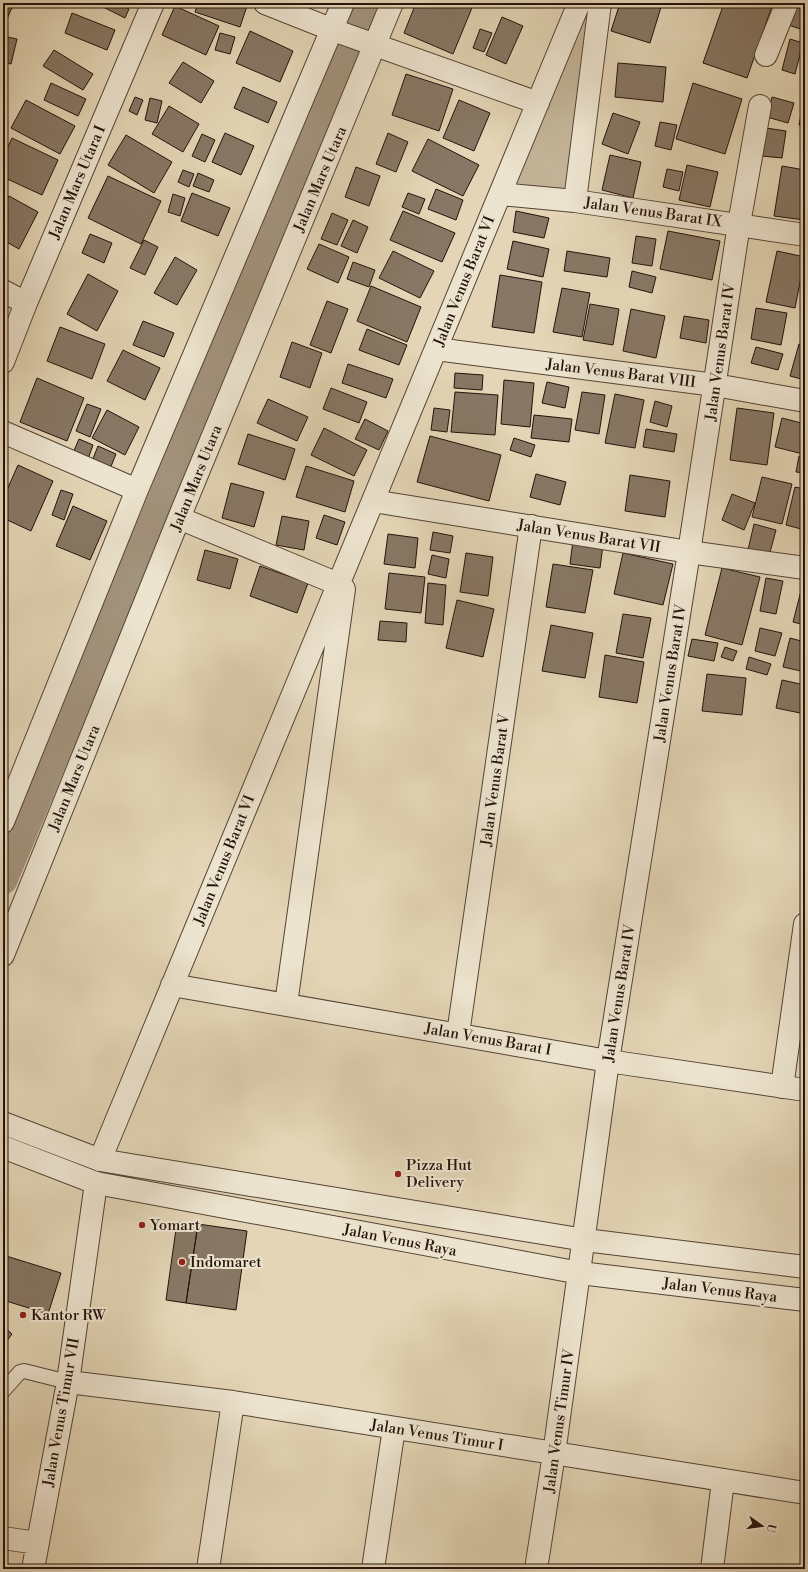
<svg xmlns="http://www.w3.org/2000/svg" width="808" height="1572" font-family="'Libre Bodoni',serif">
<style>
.green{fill:#c3b498;stroke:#746352}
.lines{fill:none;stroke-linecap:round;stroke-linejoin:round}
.canal{stroke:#a2937c;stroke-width:29}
.building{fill:#877764;stroke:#24120c}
.service-casing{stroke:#544336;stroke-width:16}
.minor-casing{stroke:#544336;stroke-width:24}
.tertiary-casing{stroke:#544336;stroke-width:24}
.service{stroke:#ede4cf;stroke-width:14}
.minor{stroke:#ede4cf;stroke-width:22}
.tertiary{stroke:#ede4cf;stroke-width:22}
.poi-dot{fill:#8f2418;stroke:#ede4cf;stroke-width:1.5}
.labels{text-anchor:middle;stroke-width:4;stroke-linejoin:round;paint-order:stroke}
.street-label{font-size:15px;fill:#24120c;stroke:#ede4cf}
.poi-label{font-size:15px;fill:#24120c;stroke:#ede4cf;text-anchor:start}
</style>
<rect width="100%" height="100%" fill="#e3d5b5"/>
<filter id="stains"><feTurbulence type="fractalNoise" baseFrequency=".005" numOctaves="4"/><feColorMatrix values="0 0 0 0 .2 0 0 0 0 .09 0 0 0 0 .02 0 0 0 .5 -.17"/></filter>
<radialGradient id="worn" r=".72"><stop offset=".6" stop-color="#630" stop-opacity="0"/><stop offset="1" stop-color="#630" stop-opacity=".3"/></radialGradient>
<path class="green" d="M591 3 571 195 509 187Z"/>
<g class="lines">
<path class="canal" d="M3 880 369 3"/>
</g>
<path class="building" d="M3 3H14L7 19 3 17Z
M95 3H118L129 9 125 18Z
M198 3H248L240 27 195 12Z
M416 3H474L453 54 404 33Z
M620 3 662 4 650 43 611 31Z
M724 3H773L747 78 703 63Z
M790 3H805L804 30 785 24Z
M175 6 219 26 206 55 162 35Z
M72 13 115 30 107 50 65 33Z
M502 17 523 26 506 64 486 55Z
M480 29 492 33 484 52 473 48Z
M250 31 293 51 280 82 236 63Z
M220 33 235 37 230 54 215 50Z
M3 36 17 39 11 64 3 62Z
M790 39 803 43 795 74 782 70Z
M54 50 93 74 83 90 43 66Z
M805 56V75L801 74Z
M183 62 214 81 201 103 169 83Z
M618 63 666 67 663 102 615 97Z
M406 74 453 89 439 131 392 115Z
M51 83 86 99 78 116 44 100Z
M693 83 742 99 725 154 676 139Z
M243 87 277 102 268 123 234 108Z
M135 97 143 100 137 115 129 111Z
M772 97 794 103 788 123 767 117Z
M150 98 162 101 157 123 145 120Z
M26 100 75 126 60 154 11 128Z
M459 100 490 113 474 151 443 138Z
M803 103 805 104V126L799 125Z
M169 106 199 124 183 152 152 134Z
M613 113 640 122 628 154 602 144Z
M660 122 677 125 671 150 655 146Z
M766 128 786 131 782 158 762 156Z
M225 133 254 146 241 175 212 162Z
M388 133 408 142 396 172 376 164Z
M202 134 215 140 205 162 192 156Z
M126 135 172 162 154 193 108 165Z
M12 138 58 160 42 195 3 177V158Z
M428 139 479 165 463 196 412 171Z
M610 155 641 162 633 198 602 190Z
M687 165 718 172 710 207 679 200Z
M782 166 805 170 804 220 774 216Z
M356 167 380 176 369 206 345 197Z
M667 169 683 172 679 191 663 187Z
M183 170 194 174 189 187 178 182Z
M198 173 214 180 209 192 193 186Z
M108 176 161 201 141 244 88 218Z
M436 189 463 200 456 220 428 209Z
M192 193 230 208 218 236 181 221Z
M408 193 425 199 419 214 402 207Z
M173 194 185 198 180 216 168 212Z
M9 196 38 212 19 249 3 240V207Z
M403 211 455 233 442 262 390 240Z
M516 211 549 218 544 238 513 232Z
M332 213 348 220 337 245 321 239Z
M353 220 368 227 357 253 341 246Z
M668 231 720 241 712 280 660 269Z
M90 234 112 243 104 263 82 253Z
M636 236 656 239 652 266 632 263Z
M144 240 158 247 145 275 130 268Z
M513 241 549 249 543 277 507 269Z
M319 244 349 257 338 283 307 269Z
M393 251 434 271 420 298 379 278Z
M567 251 610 258 607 277 564 271Z
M777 251 805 257 795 308 766 302Z
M175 257 197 270 177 305 154 293Z
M353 262 375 270 369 287 347 279Z
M632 271 656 277 652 293 629 287Z
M88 274 118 291 97 331 67 314Z
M500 275 542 282 534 333 492 327Z
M371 286 421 307 407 342 357 321Z
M562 288 590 293 582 337 553 332Z
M327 301 348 309 331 353 310 345Z
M590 304 619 309 613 345 583 340Z
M756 308 787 313 781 345 751 339Z
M631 309 665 316 656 358 623 351Z
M684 316 709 320 706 343 680 338Z
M143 321 174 333 164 357 133 345Z
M60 327 105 344 92 379 47 361Z
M367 329 407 345 399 365 359 350Z
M292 342 322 353 310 388 280 377Z
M799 344 805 346V380L790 376Z
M756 347 783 354 778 370 751 363Z
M123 350 160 368 145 400 107 381Z
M348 364 393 379 386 398 342 383Z
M455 373 483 375 482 390 454 388Z
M37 378 84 398 67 441 20 422Z
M504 380 534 383 530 427 501 424Z
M547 382 569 387 565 408 542 403Z
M331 388 367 402 359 423 323 409Z
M455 392 498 395 495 435 451 432Z
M582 392 605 395 599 434 575 430Z
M615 394 644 400 635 448 605 443Z
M268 399 308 417 297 441 257 423Z
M655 401 672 406 667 427 650 422Z
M87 404 101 409 90 437 76 431Z
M434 408 450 410 447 432 431 430Z
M737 408 774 413 767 465 730 460Z
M107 410 139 427 125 455 92 438Z
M534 415 572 419 569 442 531 438Z
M782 418 805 424V447L803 454 775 447Z
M365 419 388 431 379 450 355 439Z
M324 428 367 450 354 476 311 455Z
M646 429 677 434 674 452 643 447Z
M248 434 295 449 285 480 238 464Z
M430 436 501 455 489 501 417 482Z
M514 438 535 445 531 457 510 450Z
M79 439 93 445 88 459 73 453Z
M98 446 116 454 110 469 92 461Z
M799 456H805V473L796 472Z
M18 465 53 481 31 531 3 518V499Z
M306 466 354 481 345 512 296 497Z
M536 474 566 482 560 505 530 497Z
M630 475 670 481 665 517 625 511Z
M762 477 792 484 782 524 752 517Z
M231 483 264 492 254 527 222 518Z
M795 487 805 489V530L786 525Z
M61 490 73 494 64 520 52 515Z
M732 494 755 503 744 530 722 520Z
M73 506 107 521 90 560 56 546Z
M324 515 345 522 337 545 316 538Z
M282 516 309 521 304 550 276 545Z
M754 524 776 530 769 556 748 550Z
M433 532 453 536 450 553 430 550Z
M388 534 418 538 415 568 384 564Z
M573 540 603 545 600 568 570 564Z
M205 550 238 559 230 589 197 580Z
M466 553 493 557 488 596 460 592Z
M623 553 673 564 663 605 614 594Z
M432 555 449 559 446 578 428 574Z
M553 564 593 570 585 613 546 607Z
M260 566 308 583 297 613 250 596Z
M722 568 760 577 742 645 705 635Z
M389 573 425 577 421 613 385 609Z
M766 578 783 581 776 614 760 611Z
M428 583 446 585 443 625 425 623Z
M802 587 805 588V625L793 622Z
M457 600 494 609 483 657 446 648Z
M623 614 651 618 643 658 616 653Z
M380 621 407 623 406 642 378 640Z
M551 625 593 633 585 678 542 671Z
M760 628 782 633 775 656 755 651Z
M790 638 805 642V672L783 667Z
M692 639 718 643 714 661 688 656Z
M725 647 737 651 733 661 721 657Z
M605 655 644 662 637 703 599 697Z
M749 657 771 664 767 675 746 669Z
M707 674 746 678 742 715 702 711Z
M782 680 805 685V714L776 708Z
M177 1222 198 1224 186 1303 166 1300Z
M198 1224 247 1231 236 1310 186 1303Z
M3 1255 61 1273 48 1314 3 1300Z
M3 1326 12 1334 3 1346Z"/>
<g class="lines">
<defs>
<path id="service" d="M3 1391 20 1372 24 1371 68 1382"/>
<path id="minor" d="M265 3 333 30 538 103
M766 55 787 3
M500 194 575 201 805 235
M575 201 600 3
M3 291 26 303
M436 349 715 385 805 401
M3 362 26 303 153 3
M3 432 137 490
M373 501 689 552 805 568
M179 518 338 584
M3 822 137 490 343 3
M3 955 179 518 392 3
M172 985 608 1061 805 1090
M286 1004 344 589
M458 1034 531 526
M782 1087 805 924
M100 1160 579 3
M68 1382 233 1402 805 1493
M3 1538 37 1543
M33 1569 68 1382 96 1183
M208 1569 233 1402
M373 1569 394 1428
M536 1569 554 1454 608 1061 689 552 739 224 760 106
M712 1569 723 1481"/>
<path id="tertiary" d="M3 1123 100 1160 585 1240 805 1267
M3 1147 96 1183 134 1190 580 1273 805 1300"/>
</defs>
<use href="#service" class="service-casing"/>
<use href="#minor" class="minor-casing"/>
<use href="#tertiary" class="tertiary-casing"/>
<use href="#service" class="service"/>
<use href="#minor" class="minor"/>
<use href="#tertiary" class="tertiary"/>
</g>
<g class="poi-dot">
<circle cx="398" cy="1174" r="4"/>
<circle cx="142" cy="1225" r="4"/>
<circle cx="182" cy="1262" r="4"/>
<circle cx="23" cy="1315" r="4"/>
</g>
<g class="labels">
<g class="street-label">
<text transform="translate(320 179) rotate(-67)" y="5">Jalan Mars Utara</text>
<text transform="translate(77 182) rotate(-67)" y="5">Jalan Mars Utara I</text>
<text transform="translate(653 212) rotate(8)" y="5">Jalan Venus Barat IX</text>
<text transform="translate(464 281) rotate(-68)" y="5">Jalan Venus Barat VI</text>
<text transform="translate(720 352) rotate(-82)" y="5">Jalan Venus Barat IV</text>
<text transform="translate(621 373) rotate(7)" y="5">Jalan Venus Barat VIII</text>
<text transform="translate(196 478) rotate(-68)" y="5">Jalan Mars Utara</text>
<text transform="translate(589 536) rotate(9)" y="5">Jalan Venus Barat VII</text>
<text transform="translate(670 673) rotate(-81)" y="5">Jalan Venus Barat IV</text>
<text transform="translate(74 778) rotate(-68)" y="5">Jalan Mars Utara</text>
<text transform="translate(495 780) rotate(-82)" y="5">Jalan Venus Barat V</text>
<text transform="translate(224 860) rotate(-68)" y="5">Jalan Venus Barat VI</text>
<text transform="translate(619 993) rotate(-81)" y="5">Jalan Venus Barat IV</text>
<text transform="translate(488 1039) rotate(10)" y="5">Jalan Venus Barat I</text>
<text transform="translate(400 1240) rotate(11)" y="5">Jalan Venus Raya</text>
<text transform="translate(720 1290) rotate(7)" y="5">Jalan Venus Raya</text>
<text transform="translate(61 1412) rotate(-80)" y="5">Jalan Venus Timur VII</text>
<text transform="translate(559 1421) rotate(-82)" y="5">Jalan Venus Timur IV</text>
<text transform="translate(437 1435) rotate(9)" y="5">Jalan Venus Timur I</text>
</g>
<g class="poi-label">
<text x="406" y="1170">Pizza Hut<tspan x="406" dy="17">Delivery</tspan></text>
<text x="150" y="1230">Yomart</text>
<text x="190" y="1267">Indomaret</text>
<text x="31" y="1320">Kantor RW</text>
</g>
</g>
<rect width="808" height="1572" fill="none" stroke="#e3d5b5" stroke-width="16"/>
<rect x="4" y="4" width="800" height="1564" fill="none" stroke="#24120c" stroke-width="2"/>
<rect x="8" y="8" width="792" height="1556" fill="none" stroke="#24120c"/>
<g transform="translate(762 1526) rotate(104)" stroke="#ede4cf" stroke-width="3" paint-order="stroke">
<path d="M0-3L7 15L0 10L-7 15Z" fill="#24120c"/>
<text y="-6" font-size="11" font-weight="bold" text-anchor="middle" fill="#24120c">U</text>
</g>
<rect width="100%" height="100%" filter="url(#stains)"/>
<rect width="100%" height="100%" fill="url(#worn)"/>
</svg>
